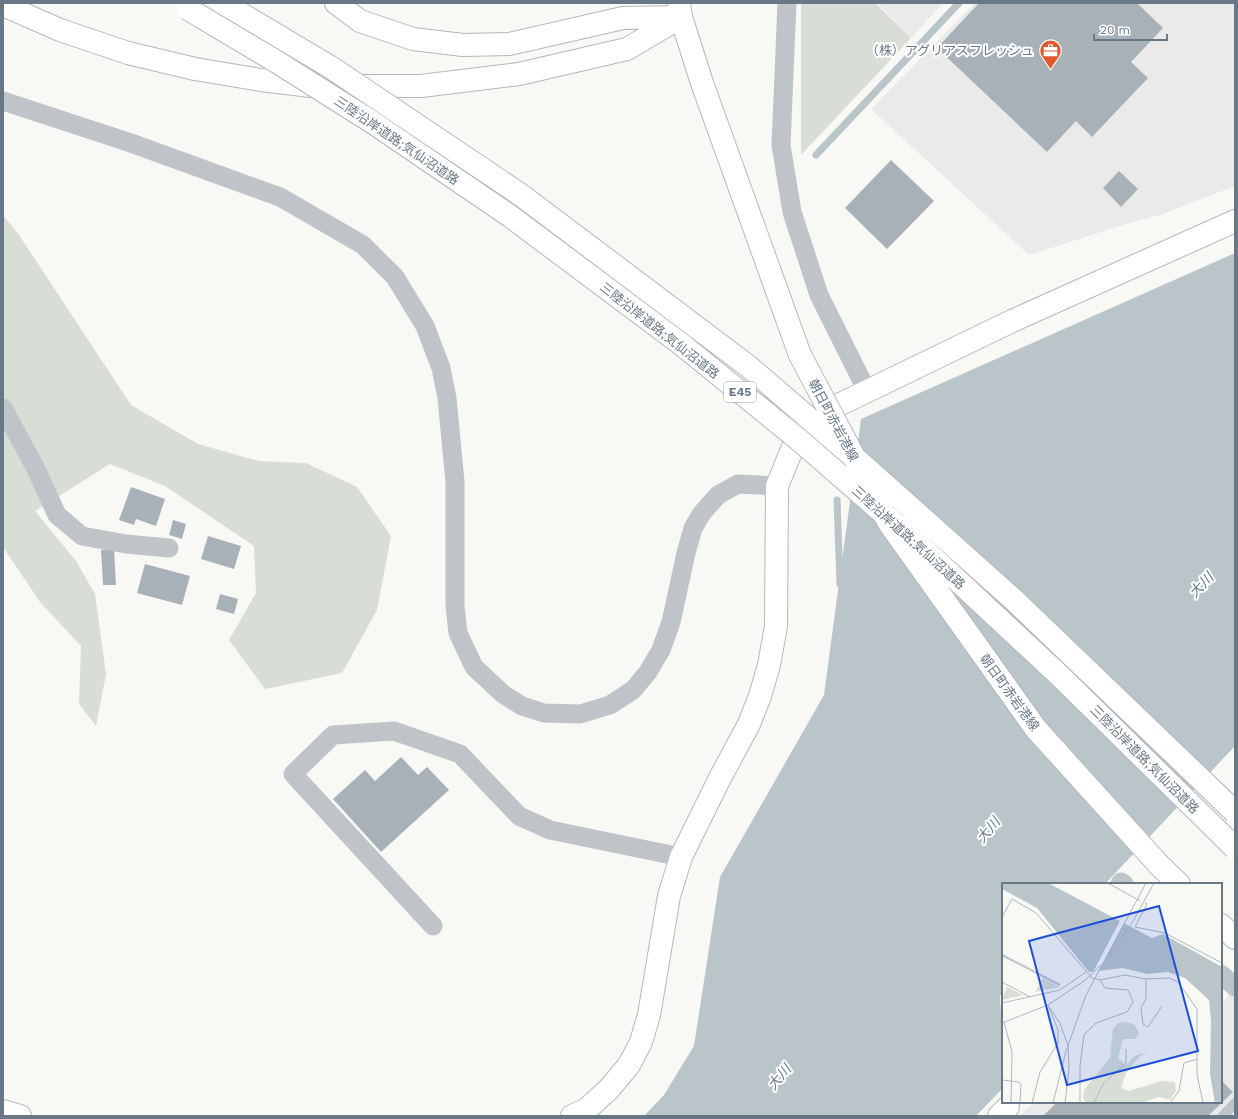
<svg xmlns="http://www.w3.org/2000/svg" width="1238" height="1119" font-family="'Work Sans','Noto Sans JP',sans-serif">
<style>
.built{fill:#e9eae9}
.green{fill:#d8ddd5}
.water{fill:#bac5ca}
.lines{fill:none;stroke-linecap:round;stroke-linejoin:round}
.stream{stroke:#bac5ca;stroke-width:7}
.building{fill:#a8b1b7}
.secondary-casing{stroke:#b4b9be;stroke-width:24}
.highway-casing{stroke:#b3b7bb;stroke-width:24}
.lane{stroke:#bfc4c8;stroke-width:10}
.street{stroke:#bfc4c8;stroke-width:19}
.secondary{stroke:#fff;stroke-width:22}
.highway{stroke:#fff;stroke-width:22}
.secondary-bridge-casing{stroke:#b4b9be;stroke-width:24;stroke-linecap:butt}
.highway-bridge-casing{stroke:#b3b7bb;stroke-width:24;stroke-linecap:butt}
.secondary-bridge{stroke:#fff;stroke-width:22}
.highway-bridge{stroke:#fff;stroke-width:22}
.labels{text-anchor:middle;stroke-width:4;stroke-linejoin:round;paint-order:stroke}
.shield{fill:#fff;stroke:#95a0aa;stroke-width:1}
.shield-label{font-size:12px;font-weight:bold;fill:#687886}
.poi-label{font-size:13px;fill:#687886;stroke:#fff;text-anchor:end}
.street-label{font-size:13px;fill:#687886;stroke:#fff}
.water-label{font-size:14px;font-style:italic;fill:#637981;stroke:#fff}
.inset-river{fill:none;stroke:#bac5ca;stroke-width:2}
.inset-road{fill:none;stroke:#b1b9bf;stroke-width:1}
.view{fill:#1d4ed8;fill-opacity:0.15;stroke:#1d4ed8;stroke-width:2}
.inset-edge{fill:none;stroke:#687886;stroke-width:2}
</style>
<rect width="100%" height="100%" fill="#f8f8f5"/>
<path class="built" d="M877 3H943L911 38Z
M975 3H1235V186L1160 215 1129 223 1029 255 871 109Z
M1235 989V1116H1019L1034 1102H1221V1004Z"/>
<path class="green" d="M801 3H875L911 38 801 155Z
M3 215 19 235 131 405 198 444 259 461 306 463 357 487 391 536 377 610 342 673 265 689 229 640 256 593 254 546 165 486 110 464 35 511 76 561 95 594 106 674 96 726 79 704 81 646 40 602 3 547Z"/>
<path class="water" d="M1235 253V746L1105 884H1003V992L1000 996 1003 1055V1088L976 1116H644L664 1095 694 1046 720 877 824 695 861 419Z"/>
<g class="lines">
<path class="stream" d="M816 155 959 3
M837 500 840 584"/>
</g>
<path class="building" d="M979 3H1137L1163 28 1131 62 1148 78 1092 137 1076 121 1047 152 937 48Z
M891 160 934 201 887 249 845 208Z
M1119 171 1138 189 1121 207 1103 188Z
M131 487 165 499 156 526 136 519 134 525 119 520Z
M173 520 186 524 182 539 169 535Z
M208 536 241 546 234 569 201 559Z
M114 549 116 585H103L101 550Z
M145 564 190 576 182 605 137 593Z
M220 594 238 599 234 614 216 609Z
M401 757 418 775 427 767 449 790 381 852 333 799 365 770 375 781Z
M1221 1080 1233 1092 1208 1116H1043L1057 1102H1221Z"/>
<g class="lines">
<defs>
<path id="secondary" d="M679 3 681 17 702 83 800 355
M1160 866 1179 884
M1221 925 1235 938
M3 1111 20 1116
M572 1116 587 1109 609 1089 629 1065 641 1042 649 1015 669 896 681 857 720 778 749 724 760 696 769 665 776 626 777 486 795 442 803 430 822 413 1012 321 1235 221
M999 1116 1008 1107"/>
<path id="highway" d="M336 3 360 21 413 39 463 45 509 44 623 18 680 17
M3 5 60 30 128 53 195 69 261 80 311 86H421L519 74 627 49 681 17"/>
</defs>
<use href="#secondary" class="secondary-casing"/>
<use href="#highway" class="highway-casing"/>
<path class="lane" d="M1223 1116 1235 1103"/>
<path class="street" d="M787 3 781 145 792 212 819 295 867 391
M3 101 131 143 280 197 363 245 395 277 425 326 441 368 447 398 455 482V606L458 633 474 667 503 694 522 706 544 713 580 714 610 705 633 690 648 672 661 650 671 622 686 553 693 528 702 513 718 495 738 484 777 486
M3 408 35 467 57 515 82 536 126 544 169 548
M1120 884 1121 882 1124 884
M433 926 293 774 333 735 394 731 460 754 519 816 550 830 681 857
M1221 974 1235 987"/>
<use href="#secondary" class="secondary"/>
<use href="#highway" class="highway"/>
<defs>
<path id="secondary-bridge" d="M800 355 889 523 1036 729 1160 866"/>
<path id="highway-bridge" d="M223 3 332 68 521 195 748 366 863 465 1013 599 1235 812
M188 9 277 62 372 122 510 216 681 344 798 439 913 539 1060 676 1235 848"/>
</defs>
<use href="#secondary-bridge" class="secondary-bridge-casing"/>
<use href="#highway-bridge" class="highway-bridge-casing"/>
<use href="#secondary-bridge" class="secondary-bridge"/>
<use href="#highway-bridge" class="highway-bridge"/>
</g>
<defs>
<symbol id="office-pin" viewBox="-11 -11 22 30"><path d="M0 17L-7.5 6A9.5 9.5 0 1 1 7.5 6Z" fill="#e0582d" stroke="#fff"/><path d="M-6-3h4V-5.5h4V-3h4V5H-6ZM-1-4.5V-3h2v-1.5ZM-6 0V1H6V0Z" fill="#fff"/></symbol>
</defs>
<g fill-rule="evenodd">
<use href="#office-pin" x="1038" y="38" width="25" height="34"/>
</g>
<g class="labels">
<rect class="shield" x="724" y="382" width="32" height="20" rx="3"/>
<g class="shield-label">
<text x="740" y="396">E45</text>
</g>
<g class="poi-label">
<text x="1034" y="55">（株）アグリアスフレッシュ</text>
</g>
<g class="street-label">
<text transform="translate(397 140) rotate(34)" y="5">三陸沿岸道路;気仙沼道路</text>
<text transform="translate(660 330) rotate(38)" y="5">三陸沿岸道路;気仙沼道路</text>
<text transform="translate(834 420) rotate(62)" y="5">朝日町赤岩港線</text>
<text transform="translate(909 537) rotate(42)" y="5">三陸沿岸道路;気仙沼道路</text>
<text transform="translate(1010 692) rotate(54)" y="5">朝日町赤岩港線</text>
<text transform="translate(1145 759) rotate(45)" y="5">三陸沿岸道路;気仙沼道路</text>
</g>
<g class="water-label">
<text transform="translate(1201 585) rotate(-47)" y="5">大川</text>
<text transform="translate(988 830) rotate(-50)" y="5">大川</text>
<text transform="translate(779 1077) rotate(-50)" y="5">大川</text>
</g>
</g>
<g transform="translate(1002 883)">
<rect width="220" height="220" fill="#f8f8f5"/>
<path d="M41 95 58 104 33 109ZM5 104 21 112 0 117ZM125 139 133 142 137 150 133 156H121L116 175 124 182 132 173 147 169 138 173 124 190 119 205 126 208 160 198 173 199 174 208 168 217 157 214 139 220H84L81 215 82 207 108 175 111 146 116 140Z" fill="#d8ddd5"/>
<path d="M0 0H46L150 55 161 51 220 84V220H213L208 191 209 138 207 117 183 95 166 89 145 91 121 85 87 89 35 25 0 6Z" fill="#bac5ca"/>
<path d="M119 36 123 38 96 90 90 91Z" fill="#f8f8f5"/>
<path class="inset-river" d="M0 72 58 102"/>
<path class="inset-road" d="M106 0 138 18M143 20 145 21 133 44 163 50 220 80M0 34 10 16 34 30 90 95 98 97 123 92 144 96 167 95 176 99 195 126V191L201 220M107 72 130 40 152 0M144 96V116L139 125 141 141 146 144 160 123M0 99 28 114M0 120 58 107 84 89M47 124 58 140 66 163 67 186 63 220M2 139 10 169 9 220M0 140 46 122 82 98 99 82M0 197 17 199 19 202 18 220M30 220 38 189 56 160V147L46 122M51 220 64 168 84 112 144 0M78 220V183L82 152 94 140 125 129 131 119 126 107 103 105 98 97M92 220 101 201 124 180V166M168 220 177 208 182 180 195 176"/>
<path class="view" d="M157 23 196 168 65 202 27 58Z"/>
<rect width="220" height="220" class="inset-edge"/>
</g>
<rect width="1238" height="1119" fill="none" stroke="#687886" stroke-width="8"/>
<path d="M1094 34v6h73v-6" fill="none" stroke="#687886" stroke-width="2"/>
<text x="1100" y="34" font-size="12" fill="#687886" stroke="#ffffff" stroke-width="3" paint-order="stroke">20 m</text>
</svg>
